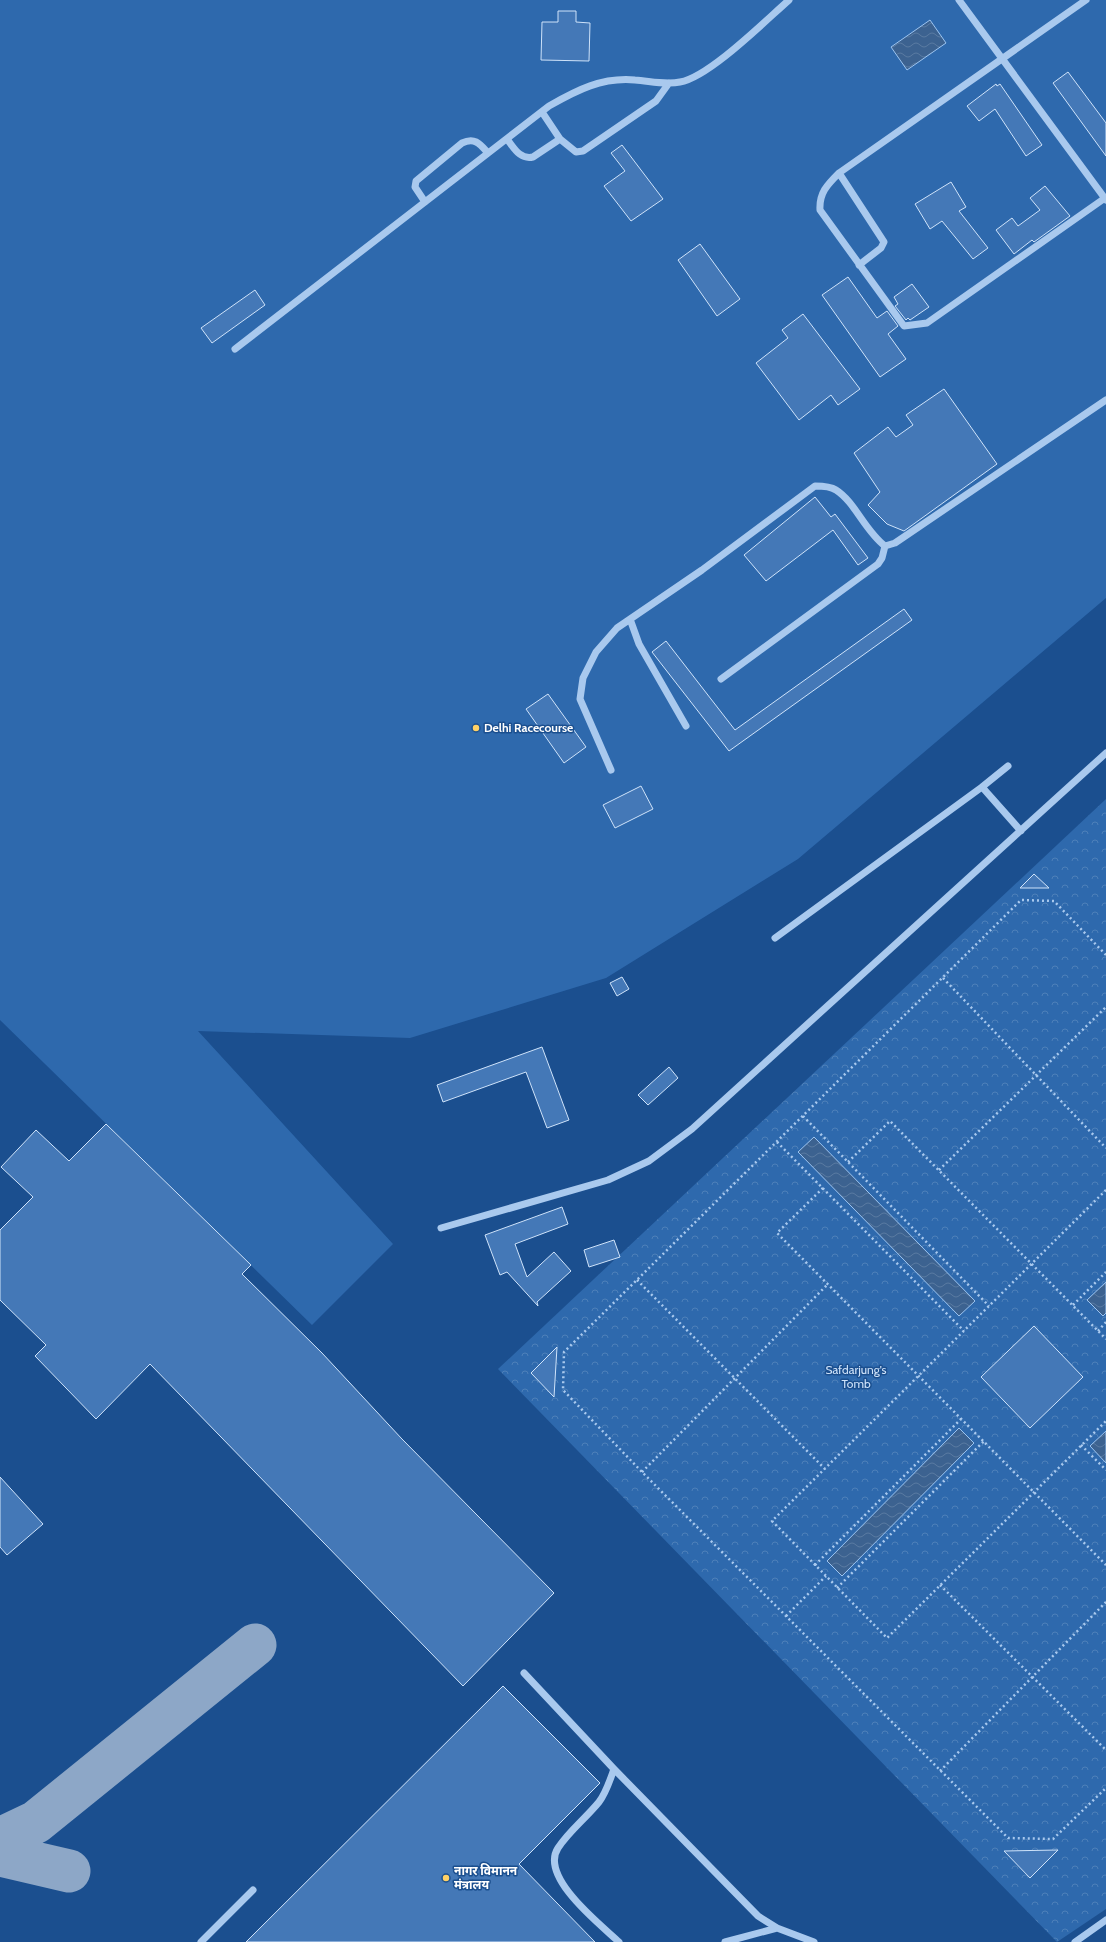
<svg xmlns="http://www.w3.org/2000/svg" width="1106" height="1942" font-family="Cabin,'Noto Sans Devanagari',sans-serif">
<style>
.park{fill:url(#park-crowns)}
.pitch{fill:#2e69ad}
.water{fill:url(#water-waves);stroke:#9cc4f0}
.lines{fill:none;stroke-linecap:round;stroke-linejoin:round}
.taxiway{stroke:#8da7c7;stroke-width:43}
.building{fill:#4478b7;stroke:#cfe3fa}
.path{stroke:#a9c9ee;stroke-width:2.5;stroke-dasharray:2 3;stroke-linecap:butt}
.minor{stroke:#a9c9ee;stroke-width:7}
.poi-dot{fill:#ffd166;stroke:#1b4f8f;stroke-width:1.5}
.labels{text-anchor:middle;stroke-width:3;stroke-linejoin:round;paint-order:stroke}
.poi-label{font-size:12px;font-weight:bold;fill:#fff;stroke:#1b4f8f;text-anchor:start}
.park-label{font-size:12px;fill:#cfe3fa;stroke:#1b4f8f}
</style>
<defs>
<pattern id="park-crowns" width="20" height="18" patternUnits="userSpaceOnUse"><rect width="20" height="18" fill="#2e69ad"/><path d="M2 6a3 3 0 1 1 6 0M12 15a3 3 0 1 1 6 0" fill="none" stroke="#4d80b9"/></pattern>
<pattern id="water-waves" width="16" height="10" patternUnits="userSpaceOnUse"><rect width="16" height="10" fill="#3c6290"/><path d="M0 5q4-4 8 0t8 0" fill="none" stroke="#597aa1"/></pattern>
</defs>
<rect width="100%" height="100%" fill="#1b4f8f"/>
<path class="park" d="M1106 799V1909L1057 1942 498 1369Z"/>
<path class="pitch" d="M0 0H1106V598L798 859 606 978 410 1038 198 1031 393 1244 312 1325 0 1020Z"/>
<path class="water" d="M930 20 946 43 907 70 891 47Z
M814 1137 975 1301 959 1316 798 1152Z
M1106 1282V1313L1103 1316 1087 1300Z
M959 1428 974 1443 842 1576 827 1561Z
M1106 1431V1463L1090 1446Z"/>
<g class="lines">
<path class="taxiway" d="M0 1839 36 1822 255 1645
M0 1855 69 1871"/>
</g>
<path class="building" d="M558 11H576V22L590 23 589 61 541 60 542 22H558Z
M1068 72 1106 123V156L1053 83Z
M996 84 997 86 1000 84 1042 145 1026 156 995 109 979 121 967 106Z
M622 145 663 199 631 221 604 186 625 171 611 153Z
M951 182 966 207 959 211 988 248 973 259 942 221 930 229 915 204Z
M1045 186 1070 216 1034 242 1032 240 1014 254 996 230 1012 218 1018 226 1040 210 1030 198Z
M700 244 740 299 717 316 678 260Z
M848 277 877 318 887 311 898 326 888 334 906 359 880 377 822 295Z
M912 284 929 307 910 320 908 318 906 320 895 306 898 304 894 297Z
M255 290 265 305 212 343 201 328Z
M803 314 860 389 838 405 831 395 799 420 756 363 788 338 782 330Z
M944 389 997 464 904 531 887 524 868 505 880 492 854 453 888 427 896 437 913 425 906 415Z
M815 497 831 517 835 514 868 558 858 565 833 530 766 581 744 555Z
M904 609 912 620 729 751 652 652 666 641 735 730Z
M548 694 586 747 564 763 526 709Z
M641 786 653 809 615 828 603 805Z
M1034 874 1049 888H1020Z
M622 977 629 989 617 996 610 983Z
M542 1047 569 1120 547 1128 526 1072 443 1102 437 1085Z
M669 1067 678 1078 648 1105 638 1095Z
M106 1124 251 1265 242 1274 322 1353 402 1439 554 1593 463 1686 150 1364 96 1419 35 1356 46 1345 0 1300V1230L33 1197 1 1167 36 1130 69 1161Z
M562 1207 568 1224 515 1244 527 1277 554 1252 571 1271 537 1302 538 1306 507 1272 500 1275 485 1235Z
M614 1240 620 1257 589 1267 584 1250Z
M1034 1326 1083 1377 1030 1428 981 1377Z
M557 1347 554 1397 531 1373Z
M0 1477 43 1524 7 1555 0 1547Z
M503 1686 600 1783 519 1864 595 1942H246Z
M1058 1850 1030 1878 1004 1851Z"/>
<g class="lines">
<path class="path" d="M1106 955 1054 901 1021 900 564 1352 563 1390 642 1472 1008 1838 1053 1839 1106 1788
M943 978 1106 1148
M803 1116 989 1306
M777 1142 964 1331
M848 1162 890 1121 1106 1339
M939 1170 1106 1007
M823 1188 777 1233 1106 1565
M1106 1190 772 1521 887 1638 1106 1421
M637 1280 825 1469
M1073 1305 1106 1272
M1098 1331 1106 1322
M1081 1445 1106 1470
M642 1472 828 1284
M815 1565 961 1419
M940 1585 1106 1750
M837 1588 984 1441
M786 1616 826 1576
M940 1771 1106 1602"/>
<path class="minor" d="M959 0 1106 200
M1086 0 839 173C827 185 819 193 820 210L904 326 927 323 1105 198
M542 112 560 139
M507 139C514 148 520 160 533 157L560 139 576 152 583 151 656 101 669 83
M839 173 884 242 881 248 859 265
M425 202 415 187 416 181 462 143C475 137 480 144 488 153
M235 349 549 106C577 90 602 77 635 80 650 81 665 85 680 82 709 77 765 21 789 0
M630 619 639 644 686 726
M721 679 878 564 882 558 885 546
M611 770 580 699 583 678 596 652 617 628 702 570 815 486C822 486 830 486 836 490 855 502 865 531 885 546L895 543 1106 400
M982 787 1008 766
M775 938 982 787 1021 831
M441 1228 608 1180 649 1161 692 1129 1106 753
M524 1673 614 1769 758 1916 777 1928 814 1942
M614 1769C610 1780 606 1793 599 1802 586 1818 569 1831 558 1848 539 1877 601 1925 619 1942
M201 1942 253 1890
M725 1942 777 1928
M1075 1942 1106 1920"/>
</g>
<g class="poi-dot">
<circle cx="476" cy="728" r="4"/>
<circle cx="446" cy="1878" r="4"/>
</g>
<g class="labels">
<g class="poi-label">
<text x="484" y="732">Delhi Racecourse</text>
<text x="454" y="1875">नागर विमानन<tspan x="454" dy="14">मंत्रालय</tspan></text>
</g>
<g class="park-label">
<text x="856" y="1374">Safdarjung's<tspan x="856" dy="14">Tomb</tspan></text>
</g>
</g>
</svg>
